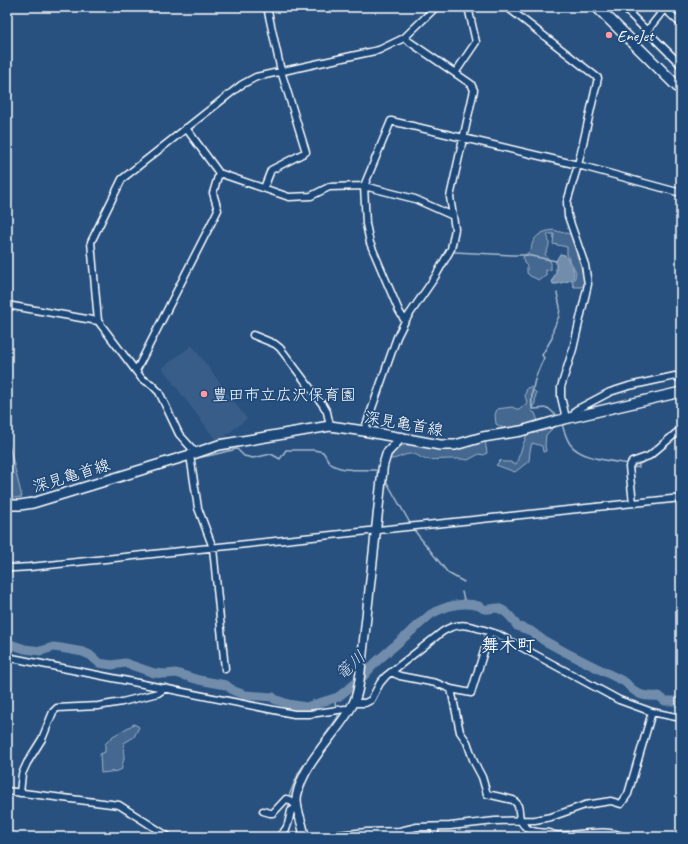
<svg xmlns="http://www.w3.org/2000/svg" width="688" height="844" font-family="Caveat,'Klee One',sans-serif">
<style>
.built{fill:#375d88}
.green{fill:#446890;stroke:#a2b4c8}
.water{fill:#718dab;stroke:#aabbcd}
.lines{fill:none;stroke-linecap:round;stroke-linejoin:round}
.stream{stroke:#aabbcd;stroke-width:1.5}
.river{stroke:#718dab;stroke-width:9}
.minor-casing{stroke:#fff;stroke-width:9}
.tertiary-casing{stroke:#fff;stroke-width:11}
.secondary-casing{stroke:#fff;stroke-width:12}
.trunk-casing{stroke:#fff;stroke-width:13}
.minor{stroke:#1f4a7a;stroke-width:6}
.tertiary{stroke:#1f4a7a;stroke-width:8}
.secondary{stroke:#1f4a7a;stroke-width:9}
.trunk{stroke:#1f4a7a;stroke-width:10}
.poi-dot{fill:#ff9aa2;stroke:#1f4a7a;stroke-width:1.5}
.labels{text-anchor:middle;stroke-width:3.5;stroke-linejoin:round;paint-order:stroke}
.poi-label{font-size:16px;fill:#fff;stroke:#1f4a7a;text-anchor:start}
.street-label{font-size:16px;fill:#fff;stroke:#1f4a7a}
.water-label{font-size:17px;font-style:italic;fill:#d4dde6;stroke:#1f4a7a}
.quarter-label{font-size:18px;font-weight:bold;fill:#fff;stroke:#1f4a7a}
</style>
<rect width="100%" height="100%" fill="#28517f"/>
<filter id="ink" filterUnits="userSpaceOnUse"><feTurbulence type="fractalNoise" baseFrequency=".025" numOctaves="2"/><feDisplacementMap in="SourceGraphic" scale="8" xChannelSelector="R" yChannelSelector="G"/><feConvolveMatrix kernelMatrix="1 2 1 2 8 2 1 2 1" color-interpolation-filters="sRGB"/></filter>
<g filter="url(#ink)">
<path class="built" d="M192 345 247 419 217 442 162 368Z"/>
<path class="green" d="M554 230C560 233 566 232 572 235L584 268 586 284 581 287H574L572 282C582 271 569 264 567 254 567 252 567 249 567 247L553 244 554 234H547C550 242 550 247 545 254L551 263V270H546V276L539 280 530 276 527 273V266L524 263 523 257 531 250C532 237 541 231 554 230Z
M531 387 536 393 535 403 531 411 535 413 538 421 536 424 550 427 552 429 546 435 545 445 546 451 543 452 542 446 532 443 530 451 529 461 515 472 496 465 501 460 503 462H511L512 464H516L527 434 526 429 508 431 496 424 495 415 497 409 512 407 519 410 527 403 525 395 527 388Z
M7 437 22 497 7 499Z
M485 440 487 453 483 455 479 454 468 460C457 457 437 461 424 459 420 458 417 454 413 454 404 453 397 460 389 459L394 451 403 445Z
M134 724 139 727 134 737 124 743C123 749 124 753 124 758 124 762 121 764 122 769L118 771 101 773 100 754 105 752V744L113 736Z"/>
<path class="water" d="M560 254 565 255C569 262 578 271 572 280L557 284H553L552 281 556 272V261Z"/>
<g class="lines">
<path class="stream" d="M455 252 512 255H526L556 261
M557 293 560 307 559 316 553 330 552 338 542 355 544 358C536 374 530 390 532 408L534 409 548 408 558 417
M562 424C564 431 566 438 570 444 581 459 611 461 628 464
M196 458C210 456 223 452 237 449L244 456 253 458 271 454 280 459 286 450H314L323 452C326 456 327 460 330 463 339 472 364 469 375 470L377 471
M631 468 639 467V464L655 456 667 444
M385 479 410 523
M414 530 448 573 464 582
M462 592 465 603
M336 708 335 703 338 697
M288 798 299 772 338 717V715
M288 802 289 810
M273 836 279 833"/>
<path class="river" d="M7 643 25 649 41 651 53 647 61 648 83 652 90 655 99 663 112 665 125 663 154 673 166 674 176 673 199 680 226 685 234 691 245 695 273 697 274 699 288 704 306 707 338 697 362 678 375 663 431 614C446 606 462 601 479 606 481 607 482 608 484 609 488 610 493 608 497 608 506 610 513 619 517 626L531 631 543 640 565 652 625 682C637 695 642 697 659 696L665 701H675L681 704"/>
<defs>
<path id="minor" d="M507 7 598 78 578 165 567 202 568 216 585 265 588 284 573 349 561 387V397L566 418
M623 7 681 65
M665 9 681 24
M647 31 666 7
M455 73 476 42 468 7
M186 128 219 173 289 197 311 196 329 187 364 186 415 199 453 216
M264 188 271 170 306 152 281 71 267 7
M7 305 98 321
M405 321 399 311 370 243 366 224 364 186 391 121 578 165 681 193
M253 335 275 344 280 348 323 405 327 412 330 426
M136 371 218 210 213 193 219 173
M574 416 576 410 610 392 629 386 675 376 681 379
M364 431 397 337 405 321 435 277 451 249 455 229 450 197 474 90 471 84 404 38
M196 453 179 434 159 392 151 384 142 379 98 321 91 242 122 179 241 85 256 77 379 50 404 38 434 9 435 7
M190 455 198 508 213 548 225 669
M633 503 629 467 632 462 649 456 681 429
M7 567 14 568 30 567 681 498
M7 657 294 714H310L345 709 349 710
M391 672 400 676 436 683 451 689 471 693 490 632
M451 689 460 732 467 742 474 762 482 777 487 794 513 800C525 808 512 820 530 830 536 833 542 832 549 833 551 833 553 835 555 835 572 837 608 827 623 837
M354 703H365L371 700 380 683 386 676 442 632C461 619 477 628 497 634L619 700 652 712 681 718
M7 791 119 805 169 837
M20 793 22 774 27 763 42 739 53 712 57 708 98 706 122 702 158 693 165 688
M263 811 270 813H273L286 799 290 800 297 807 291 811C288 823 289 829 278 837
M435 827V837
M317 837 367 832 400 831 417 827 450 826 495 821 535 820 551 817 585 805 611 801 621 804 628 794 652 712"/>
<path id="tertiary" d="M304 837C304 823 294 809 297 795 304 761 337 734 353 704 360 691 360 672 362 658L383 466 387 453 402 437"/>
<path id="secondary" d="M7 505H20L33 503 190 455 219 445 330 426 364 431 440 445H455L483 437 521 431 556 421 681 392"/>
<path id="trunk" d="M597 7 681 90"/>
</defs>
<use href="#minor" class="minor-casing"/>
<use href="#tertiary" class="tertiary-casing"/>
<use href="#secondary" class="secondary-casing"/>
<use href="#trunk" class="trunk-casing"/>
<use href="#minor" class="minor"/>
<use href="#tertiary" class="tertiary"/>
<use href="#secondary" class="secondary"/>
<use href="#trunk" class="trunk"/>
</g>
</g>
<g class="poi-dot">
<circle cx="609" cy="35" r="4"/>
<circle cx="204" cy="394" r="4"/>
</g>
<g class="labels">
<g class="poi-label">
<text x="617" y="41">EneJet</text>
<text x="212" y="400">豊田市立広沢保育園</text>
</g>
<g class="street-label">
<text transform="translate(404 423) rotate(10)" y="6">深見亀首線</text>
<text transform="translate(71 475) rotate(-17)" y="6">深見亀首線</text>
</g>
<g class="water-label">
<text transform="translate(350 665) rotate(-42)" y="6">篭川</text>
</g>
<g class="quarter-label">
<text x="508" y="651">舞木町</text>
</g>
</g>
<rect width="688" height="844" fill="none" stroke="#1f4a7a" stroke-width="24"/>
<rect x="12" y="12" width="664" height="820" fill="none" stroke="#fff" stroke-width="1.5" filter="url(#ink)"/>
</svg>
